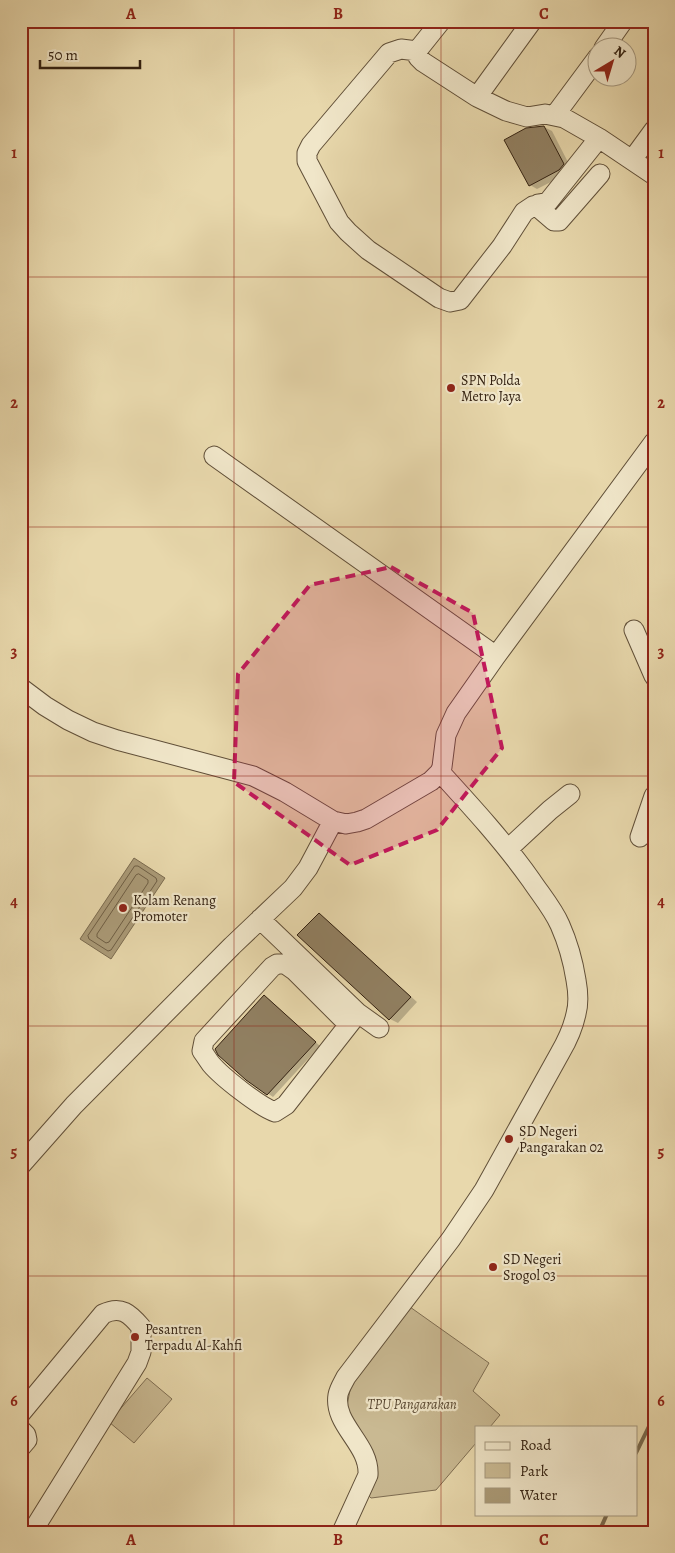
<svg xmlns="http://www.w3.org/2000/svg" width="675" height="1553" font-family="Alegreya,serif">
<style>
.green{fill:#c9b992;stroke:#7e6d52}
.water{fill:#aa9a77;stroke:#7a6a4e}
.shadow{fill:#0003}
.lines{fill:none;stroke-linecap:round;stroke-linejoin:round}
.shore{stroke:#6e5e44;stroke-width:1}
.stream{stroke:#7a6a4e;stroke-width:4}
.building{fill:#918062;stroke:#332111}
.minor-casing{stroke:#604f38;stroke-width:21}
.minor{stroke:#f0e6c9;stroke-width:19}
.marked{fill:#c2185b;fill-opacity:0.2;stroke:#c2185b;stroke-width:4;stroke-dasharray:10 6;stroke-linejoin:round}
.grid{fill:none;stroke:#8f2418;stroke-width:1;stroke-opacity:0.55}
.poi-dot{fill:#8f2418;stroke:#f0e6c9;stroke-width:2}
.labels{text-anchor:middle;stroke-width:4.5;stroke-linejoin:round;paint-order:stroke}
.poi-label{font-size:14px;fill:#332111;stroke:#f0e6c9;text-anchor:start}
.park-label{font-size:14px;font-style:italic;fill:#584731;stroke:#f0e6c9}
.neatline{fill:none;stroke:#8f2418;stroke-width:2}
.grid-label{font-size:16px;text-anchor:middle;font-weight:bold;fill:#8f2418}
</style>
<rect width="100%" height="100%" fill="#e8d8ac"/>
<filter id="stains"><feTurbulence type="fractalNoise" baseFrequency=".004" numOctaves="4"/><feColorMatrix values="0 0 0 0 .2 0 0 0 0 .09 0 0 0 0 .02 0 0 0 .5 -.17"/></filter>
<radialGradient id="worn" r=".72"><stop offset=".6" stop-color="#630" stop-opacity="0"/><stop offset="1" stop-color="#630" stop-opacity=".3"/></radialGradient>
<path class="green" d="M410 1307 489 1363 473 1391 500 1415 490 1427H476V1443L436 1490 371 1498 366 1493 344 1421 351 1385Z
M147 1378 172 1399 134 1443 109 1422Z"/>
<path class="water" d="M134 858 165 878 111 959 80 939Z"/>
<path class="shadow" d="M544 127 552 131 571 168 567 174 537 189 530 185Z
M319 914 326 919 417 1002 398 1023 390 1019 299 935Z
M265 997 269 999 320 1046 273 1097 247 1079Z"/>
<g class="lines">
<path class="shore" d="M135 866H138L156 878 157 881 111 950 108 951 89 939 88 936Z
M139 874 148 880V883L109 942 106 943 97 937V934L136 875Z"/>
<path class="stream" d="M636 1453 654 1416
M599 1532 607 1514"/>
</g>
<path class="building" d="M544 126 564 164 559 170 529 186 504 140 526 128Z
M319 913 411 997 389 1020 297 935Z
M264 995 316 1042 267 1095 246 1080 218 1055 215 1049Z"/>
<g class="lines">
<defs>
<path id="minor" d="M604 48 623 21
M417 51 401 49 389 53 311 145 307 153V161L339 222 348 232 368 250 439 298 450 302 460 300 502 246 524 212 533 206 548 202 599 138
M417 51 418 57 423 62 477 97 506 111 527 117 545 114 564 118 599 138 654 175
M417 51 441 21
M477 97 532 21
M555 115 598 57
M632 160 654 130
M538 204 540 209 554 221H559L600 174
M214 456 496 656
M634 630 654 676
M21 688 45 706 68 720 93 732 117 740 253 776 285 792 333 821 346 824 357 822 366 819 431 781 440 772 442 767 446 735 456 713 496 656 654 442
M640 837 654 796
M508 849 550 810 570 794
M260 919 358 1013 379 1028
M348 1024 295 971 285 964H277L272 967 204 1041 202 1051C205 1055 208 1060 211 1064 222 1077 260 1107 275 1112L286 1105 358 1013
M21 1165 74 1105 232 946 293 888 308 868 333 821
M21 1413 103 1314C121 1305 130 1314 141 1327V1352L137 1363 32 1532
M21 1430 26 1435 27 1440 21 1447
M342 1532 368 1475C370 1444 333 1425 338 1395 339 1389 343 1383 346 1377L451 1239 484 1190 560 1053C567 1041 573 1028 576 1014 579 1003 578 991 576 980 573 961 568 943 560 925 553 909 541 895 531 880 504 842 472 807 440 772"/>
</defs>
<use href="#minor" class="minor-casing"/>
<use href="#minor" class="minor"/>
</g>
<path class="marked" d="M391 567 473 613 502 748 437 830 350 865 234 782 238 674 310 585Z"/>
<path class="grid" d="M234 21V1532M441 21V1532M21 277H654M21 527H654M21 776H654M21 1026H654M21 1276H654"/>
<g class="poi-dot">
<circle cx="451" cy="388" r="5"/>
<circle cx="123" cy="908" r="5"/>
<circle cx="509" cy="1139" r="5"/>
<circle cx="493" cy="1267" r="5"/>
<circle cx="135" cy="1337" r="5"/>
</g>
<g class="labels">
<g class="poi-label">
<text x="461" y="385">SPN Polda<tspan x="461" dy="16">Metro Jaya</tspan></text>
<text x="133" y="905">Kolam Renang<tspan x="133" dy="16">Promoter</tspan></text>
<text x="519" y="1136">SD Negeri<tspan x="519" dy="16">Pangarakan 02</tspan></text>
<text x="503" y="1264">SD Negeri<tspan x="503" dy="16">Srogol 03</tspan></text>
<text x="145" y="1334">Pesantren<tspan x="145" dy="16">Terpadu Al-Kahfi</tspan></text>
</g>
<g class="park-label">
<text x="412" y="1409">TPU Pangarakan</text>
</g>
</g>
<rect width="675" height="1553" fill="none" stroke="#e8d8ac" stroke-width="55"/>
<rect x="475" y="1426" width="162" height="90" fill="#f0e6c9" stroke="#a4977f"/>
<rect x="485" y="1442" width="25" height="8" fill="#f0e6c9" stroke="#a4977f"/>
<text x="520" y="1450" font-size="15" fill="#332111">Road</text>
<rect x="485" y="1463" width="25" height="15" fill="#c9b992" stroke="#a4977f"/>
<text x="520" y="1476" font-size="15" fill="#332111">Park</text>
<rect x="485" y="1488" width="25" height="15" fill="#aa9a77" stroke="#a4977f"/>
<text x="520" y="1500" font-size="15" fill="#332111">Water</text>
<g transform="translate(612 62) rotate(38)"><circle r="24" fill="#f0e6c9" stroke="#a4977f"/>
<path d="M0-4L9 19L0 12L-9 19Z" fill="#8f2418"/>
<text y="-8" font-size="14" font-weight="bold" text-anchor="middle" fill="#332111">N</text>
</g>
<path d="M40 60v8h100v-8" fill="none" stroke="#332111" stroke-width="2.5"/>
<text x="48" y="60" font-size="15" fill="#332111" stroke="#f0e6c9" stroke-width="4" paint-order="stroke">50 m</text>
<rect x="28" y="28" width="620" height="1498" class="neatline"/>
<g class="grid-label">
<text x="131" y="19">A</text>
<text x="338" y="19">B</text>
<text x="544" y="19">C</text>
<text x="14" y="158">1</text>
<text x="661" y="158">1</text>
<text x="14" y="408">2</text>
<text x="661" y="408">2</text>
<text x="14" y="657">3</text>
<text x="661" y="657">3</text>
<text x="14" y="907">4</text>
<text x="661" y="907">4</text>
<text x="14" y="1157">5</text>
<text x="661" y="1157">5</text>
<text x="14" y="1406">6</text>
<text x="661" y="1406">6</text>
<text x="131" y="1545">A</text>
<text x="338" y="1545">B</text>
<text x="544" y="1545">C</text>
</g>
<rect width="100%" height="100%" filter="url(#stains)"/>
<rect width="100%" height="100%" fill="url(#worn)"/>
</svg>
